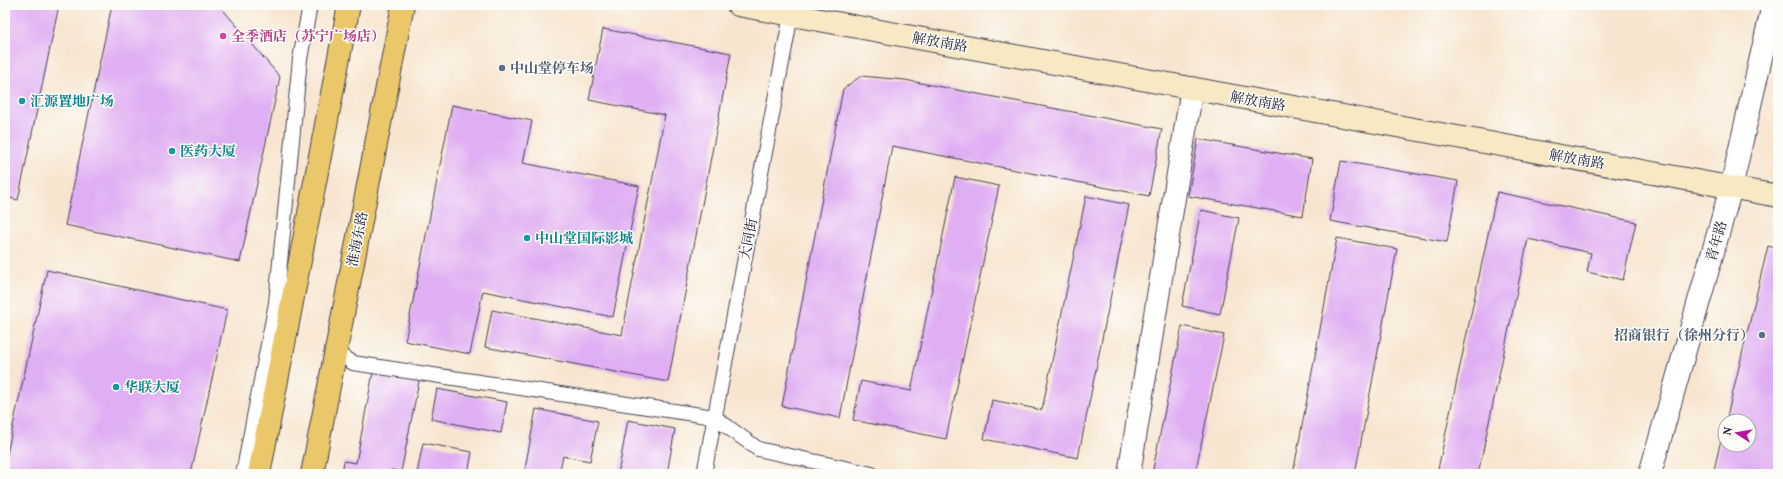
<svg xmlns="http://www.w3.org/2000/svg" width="1783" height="479" font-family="Vollkorn,'Noto Serif SC',serif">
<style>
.building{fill:#e0aff3}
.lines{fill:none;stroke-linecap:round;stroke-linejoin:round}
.service-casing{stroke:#423f51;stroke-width:16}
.minor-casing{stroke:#423f51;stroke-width:24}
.tertiary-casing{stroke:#423f51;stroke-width:24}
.secondary-casing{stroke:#423f51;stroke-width:24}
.primary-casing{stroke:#423f51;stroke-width:24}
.service{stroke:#fff;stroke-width:14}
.minor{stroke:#fff;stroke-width:22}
.tertiary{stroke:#fff;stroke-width:22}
.secondary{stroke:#f7e9c3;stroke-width:22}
.primary{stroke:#eac769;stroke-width:22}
.hotel-dot{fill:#d1479c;stroke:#fdfcf7;stroke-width:1.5}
.service-dot{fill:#5c6f8a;stroke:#fdfcf7;stroke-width:1.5}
.culture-dot{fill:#0f9aa8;stroke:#fdfcf7;stroke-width:1.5}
.labels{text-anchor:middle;stroke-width:3;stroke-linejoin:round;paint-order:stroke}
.hotel-label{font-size:14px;font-weight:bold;fill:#b23c85;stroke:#fdfcf7;text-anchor:start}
.street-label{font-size:14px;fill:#22223b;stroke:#fdfcf7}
.service-label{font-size:14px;font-weight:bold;fill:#4e5e75;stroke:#fdfcf7;text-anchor:start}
.culture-label{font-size:14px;font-weight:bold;fill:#0d838f;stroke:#fdfcf7;text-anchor:start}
</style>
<rect width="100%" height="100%" fill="#fdfcf7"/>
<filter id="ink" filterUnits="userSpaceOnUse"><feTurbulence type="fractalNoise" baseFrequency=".025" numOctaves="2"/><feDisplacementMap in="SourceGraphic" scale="8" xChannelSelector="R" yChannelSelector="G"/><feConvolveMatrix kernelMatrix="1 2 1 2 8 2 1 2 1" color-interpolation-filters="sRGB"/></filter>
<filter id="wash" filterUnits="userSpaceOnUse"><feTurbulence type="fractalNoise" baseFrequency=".012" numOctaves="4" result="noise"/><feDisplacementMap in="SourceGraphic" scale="16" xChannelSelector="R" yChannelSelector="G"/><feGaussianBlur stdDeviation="0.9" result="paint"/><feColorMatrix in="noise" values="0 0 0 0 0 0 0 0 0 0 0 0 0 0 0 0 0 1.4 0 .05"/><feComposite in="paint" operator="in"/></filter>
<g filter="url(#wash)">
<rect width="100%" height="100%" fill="#f7e5cf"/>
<g id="blocks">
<path class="building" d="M5 5H59L18 200 5 197Z
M112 5H219L280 77 240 262 65 225Z
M603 29 731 53 668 382 485 347 492 310 622 335 665 115 589 100Z
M861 76 905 80 1162 129 1149 196 892 146 840 418 782 406 843 89Z
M452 105 532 121 523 163 639 186 613 317 483 291 470 354 405 341Z
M1198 139 1312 159 1303 216 1188 196Z
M1341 161 1458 181 1447 242 1330 221Z
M955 177 999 186 946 439 853 420 861 381 911 391Z
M1497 192 1636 222 1623 280 1587 272 1591 253 1528 239 1478 474H1437Z
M1086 196 1129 205 1078 458 984 439 992 400 1042 410Z
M1201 210 1239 218 1220 314 1182 306Z
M1337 238 1397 249 1355 474H1293Z
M1768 246 1778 249V474H1713L1724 427 1725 445H1749V421H1726Z
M47 270 227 310 191 474H5V463Z
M1182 326 1224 335 1195 474H1152Z
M374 367 420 376 401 472 391 470V474H342L344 461 356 463Z
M437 389 507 402 501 433 431 419Z
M536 409 598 421 590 461 563 456 559 474H524Z
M628 420 675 429 667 474H618Z
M423 443 472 452 468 474H417Z"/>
</g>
</g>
<g filter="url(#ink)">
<use href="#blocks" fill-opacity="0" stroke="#423f51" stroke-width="1"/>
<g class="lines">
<defs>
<path id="service" d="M335 351 353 363 714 417 758 449 872 474
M243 474 276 303 300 59 310 5
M704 474 791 15"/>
<path id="minor" d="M1129 474 1192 88"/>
<path id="tertiary" d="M1650 474 1731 188 1773 5"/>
<path id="secondary" d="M738 5 1778 196"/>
<path id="primary" d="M259 474 349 5
M312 474 403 5"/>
</defs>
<use href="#service" class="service-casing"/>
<use href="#minor" class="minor-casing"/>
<use href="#tertiary" class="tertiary-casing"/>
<use href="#secondary" class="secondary-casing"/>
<use href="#primary" class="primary-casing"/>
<use href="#service" class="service"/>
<use href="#minor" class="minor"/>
<use href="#tertiary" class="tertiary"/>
<use href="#secondary" class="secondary"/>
<use href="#primary" class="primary"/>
</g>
</g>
<circle class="hotel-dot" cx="223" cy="36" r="4"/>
<g class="service-dot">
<circle cx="502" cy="68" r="4"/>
<circle cx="1762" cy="335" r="4"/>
</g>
<g class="culture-dot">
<circle cx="22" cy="101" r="4"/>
<circle cx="172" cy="151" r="4"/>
<circle cx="527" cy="238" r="4"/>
<circle cx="116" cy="387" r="4"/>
</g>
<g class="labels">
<g class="hotel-label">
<text x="231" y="41">全季酒店（苏宁广场店）</text>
</g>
<g class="street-label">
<text transform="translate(940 42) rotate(10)" y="5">解放南路</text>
<text transform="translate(1258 101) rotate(10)" y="5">解放南路</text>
<text transform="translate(1577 159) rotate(10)" y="5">解放南路</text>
<text transform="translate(357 239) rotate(-79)" y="5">淮海东路</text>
<text transform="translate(748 239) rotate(-79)" y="5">大同街</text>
<text transform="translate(1716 241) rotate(-74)" y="5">青年路</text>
</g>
<g class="service-label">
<text x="510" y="73">中山堂停车场</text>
<text x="1754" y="340" text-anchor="end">招商银行（徐州分行）</text>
</g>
<g class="culture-label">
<text x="30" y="106">汇源置地广场</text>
<text x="180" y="156">医药大厦</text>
<text x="535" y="243">中山堂国际影城</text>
<text x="124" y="392">华联大厦</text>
</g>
</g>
<rect width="1783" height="479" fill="none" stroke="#fdfcf7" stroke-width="20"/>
<g transform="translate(1737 433) rotate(282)"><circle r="19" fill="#fdfcf7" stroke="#a5a5ac"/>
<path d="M0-3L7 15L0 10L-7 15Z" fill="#b5179e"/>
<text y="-6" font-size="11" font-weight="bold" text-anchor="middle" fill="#22223b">N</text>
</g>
</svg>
